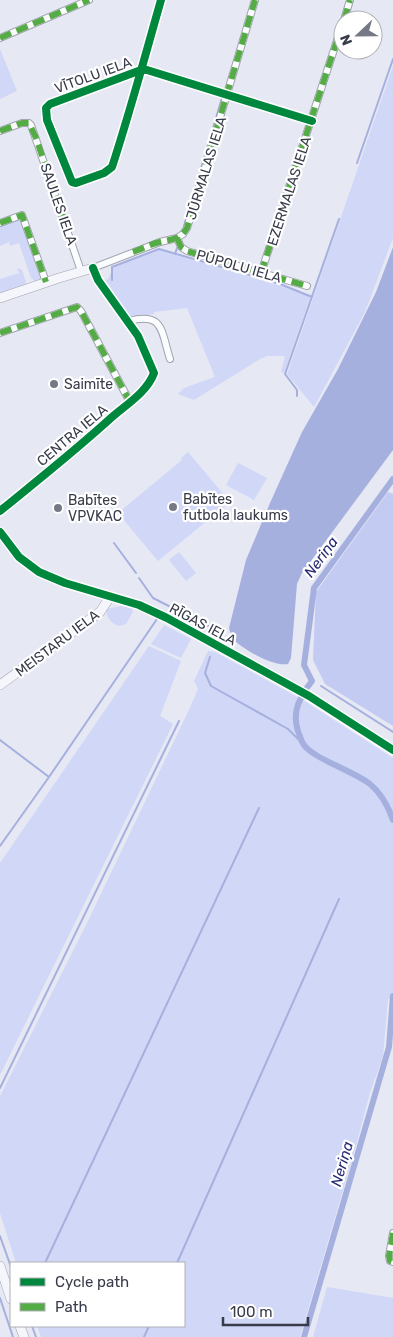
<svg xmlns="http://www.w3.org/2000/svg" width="393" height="1337" font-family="Rubik,sans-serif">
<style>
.green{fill:#d1d7f7}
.forest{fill:#c3cbf3}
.water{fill:#a6b0df}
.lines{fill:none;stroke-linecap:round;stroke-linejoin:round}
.stream{stroke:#a6b0df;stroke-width:2}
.canal{stroke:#a6b0df;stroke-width:6}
.street-casing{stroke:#a1a3af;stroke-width:8}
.secondary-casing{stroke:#a1a3af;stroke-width:10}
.street{stroke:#fbfcfd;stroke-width:6}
.secondary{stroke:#f5f6fb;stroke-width:9}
.quiet{stroke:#55ac47;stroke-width:6;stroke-dasharray:12 6;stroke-linecap:butt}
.cycleway-casing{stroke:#fff;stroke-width:11}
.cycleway{stroke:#00873e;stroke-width:8}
.poi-dot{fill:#757885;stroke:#fff;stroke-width:2}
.labels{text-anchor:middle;stroke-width:4.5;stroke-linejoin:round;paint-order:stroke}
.street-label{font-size:14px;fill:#383b49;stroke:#fff}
.poi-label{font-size:14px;fill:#383b49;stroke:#fff;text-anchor:start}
.water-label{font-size:15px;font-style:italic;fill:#272b74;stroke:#fff}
</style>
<rect width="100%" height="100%" fill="#e6e8f4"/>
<path class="green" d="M0 49 17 91 0 99Z
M393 66V238L365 312 314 407 287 374Z
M20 219 41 280 36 282 31 278 19 243 10 246 9 242 0 246V226Z
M159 250 311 295 284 373 281 372 285 356H267L260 359 194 400 178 394 184 388 215 377 187 308 154 312V314L131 317 105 280 108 279 114 266Z
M17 268 22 270 26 282 25 285 0 295V279L19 273Z
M188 452 230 502 158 561 118 513 182 460 181 458Z
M238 463 267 478 254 500 226 485Z
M179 552 196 573 186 581 169 560Z
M121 606 132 608 133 612 126 624 119 626C112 624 105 617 107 609Z
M164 625 191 639 181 658 151 644Z
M149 646 181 661 160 716 173 724 0 1075V863Z
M208 651 215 652 303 700 393 758V999H388L383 1056 370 1093 355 1149 300 1337H41L37 1326H184V1263H16L0 1213V1096L86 925 188 712 198 689 194 681Z
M327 1287 393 1298V1337H313Z"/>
<path class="forest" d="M388 492 393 494V726L325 684 313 660 316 592Z"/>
<path class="water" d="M393 247V450L302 573 297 584 291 658 288 664C274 667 247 651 236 642 232 638 230 633 229 628L246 560 270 503 302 432 338 369 376 292Z"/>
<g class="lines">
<path class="stream" d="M357 163 393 59
M184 226 222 98
M175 254 177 248
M112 280V267L159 249 280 284 312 297
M297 396V390L285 374 339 219
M114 543 136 573
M139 578 153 598 216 630
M210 657 205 673 211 686 288 729 305 746
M321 686 393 732
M0 740 49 777
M0 846 49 777 157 619
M0 1088 179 721
M0 1236 11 1267
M45 1263 259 808
M177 1263 339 899
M0 1298 13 1337
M32 1326 36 1337
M144 1337 149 1326"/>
<path class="canal" d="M306 689 312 681 304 665 314 588 393 479
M301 698C295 709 294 719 298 731 300 736 301 741 304 745 314 759 354 771 370 784 382 794 388 806 393 820
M304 1337 389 1047 393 996"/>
<defs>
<path id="street" d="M161 0C145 56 130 112 112 167L104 173 76 183 72 182 47 120 46 108 50 104 141 70H147L312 121
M344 20 350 0
M0 38 89 0
M0 131 22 123H29L31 125 81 271
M0 223 22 215 46 282
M177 238 181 247 187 251 307 286
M261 273 343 22
M129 321C164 312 161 331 170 359
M0 333 77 307 81 311 130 402
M0 511C38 480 76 450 112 417 127 404 147 392 154 373L138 336 98 280 93 268 160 242 177 238 183 234 187 228 255 0
M393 1233 389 1256 390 1261 393 1262"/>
<path id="secondary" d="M0 298 59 278 93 268
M0 532 19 557 39 572 65 583 139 605 167 618 309 696 393 750
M0 685 100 612 110 597
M0 1266 11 1299
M20 1326 24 1337"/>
</defs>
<use href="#street" class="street-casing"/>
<use href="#secondary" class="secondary-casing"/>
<use href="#street" class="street"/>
<use href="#secondary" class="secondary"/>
<path class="quiet" d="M344 20 350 0
M0 38 89 0
M0 131 22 123H29L36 138 68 232
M0 223 22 215 46 282
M177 238 181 247 187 251 307 286
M133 252C142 249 151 244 160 242 172 239 180 240 187 228L255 0
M261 273 343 22
M0 333 77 307 81 311 130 402
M393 1233 389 1256 390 1261 393 1262"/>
<defs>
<path id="cycleway" d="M161 0C145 56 130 112 112 167L104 173 76 183 72 182 47 120 46 108 50 104 141 70H147L312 121
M0 511C38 480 76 450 112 417 127 404 147 392 154 373L138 336 98 280 93 268
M0 532 19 557 39 572 65 583 139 605 167 618 309 696 393 750"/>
</defs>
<use href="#cycleway" class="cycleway-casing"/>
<use href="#cycleway" class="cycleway"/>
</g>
<g class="poi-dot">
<circle cx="54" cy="384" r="5"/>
<circle cx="173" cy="507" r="5"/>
<circle cx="58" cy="508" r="5"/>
</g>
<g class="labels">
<g class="street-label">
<text transform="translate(93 75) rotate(-20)" y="5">VĪTOLU IELA</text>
<text transform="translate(206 168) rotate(-73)" y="5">JŪRMALAS IELA</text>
<text transform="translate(289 191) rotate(-72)" y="5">EZERMALAS IELA</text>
<text transform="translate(59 204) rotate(71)" y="5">SAULES IELA</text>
<text transform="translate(239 266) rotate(16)" y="5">PŪPOLU IELA</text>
<text transform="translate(72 435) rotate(-40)" y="5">CENTRA IELA</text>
<text transform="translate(203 624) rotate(28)" y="5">RĪGAS IELA</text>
<text transform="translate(57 643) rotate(-37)" y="5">MEISTARU IELA</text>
</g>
<g class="poi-label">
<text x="64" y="389">Saimīte</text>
<text x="183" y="504">Babītes<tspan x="183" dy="16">futbola laukums</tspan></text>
<text x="68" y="505">Babītes<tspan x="68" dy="16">VPVKAC</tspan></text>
</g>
<g class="water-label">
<text transform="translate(321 557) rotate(-54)" y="5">Neriņa</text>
<text transform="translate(342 1164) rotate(-74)" y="5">Neriņa</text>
</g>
</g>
<rect x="10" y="1262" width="175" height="65" fill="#ffffff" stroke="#afb1b6"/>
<rect x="20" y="1278" width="25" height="8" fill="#00873e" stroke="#afb1b6"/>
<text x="55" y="1287" font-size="15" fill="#383b49">Cycle path</text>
<rect x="20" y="1303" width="25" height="8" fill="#55ac47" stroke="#afb1b6"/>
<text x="55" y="1312" font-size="15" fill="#383b49">Path</text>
<g transform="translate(358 35) rotate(248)"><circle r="24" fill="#ffffff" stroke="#afb1b6"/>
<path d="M0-4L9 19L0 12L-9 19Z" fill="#757885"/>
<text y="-8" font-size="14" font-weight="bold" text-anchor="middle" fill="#383b49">N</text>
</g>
<path d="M223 1317v8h85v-8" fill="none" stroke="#383b49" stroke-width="2.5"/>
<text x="230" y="1317" font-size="15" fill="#383b49" stroke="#ffffff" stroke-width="4" paint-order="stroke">100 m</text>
</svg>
